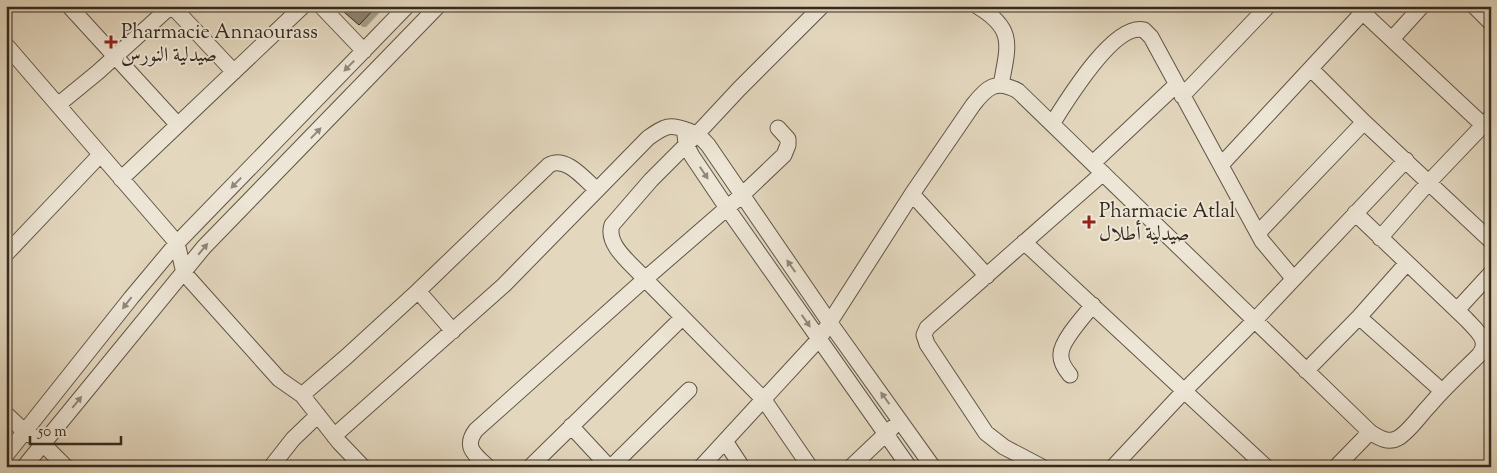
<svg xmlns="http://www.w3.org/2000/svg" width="1497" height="473" font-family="'Sorts Mill Goudy',Amiri,serif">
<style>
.building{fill:#8f8472;stroke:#342a1f;filter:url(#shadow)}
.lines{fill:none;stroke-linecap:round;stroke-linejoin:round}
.street-casing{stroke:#605547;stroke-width:17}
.street{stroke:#ede5d5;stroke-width:15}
.oneway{fill:#90887a}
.poi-dot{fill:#8f2418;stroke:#ede5d5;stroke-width:2}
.labels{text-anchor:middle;stroke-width:4;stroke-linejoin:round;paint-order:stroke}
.poi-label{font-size:20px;fill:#342a1f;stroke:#ede5d5;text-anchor:start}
</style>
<defs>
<filter id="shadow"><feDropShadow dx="5.5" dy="3" stdDeviation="0" flood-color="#0004"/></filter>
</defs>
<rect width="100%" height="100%" fill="#e3d7be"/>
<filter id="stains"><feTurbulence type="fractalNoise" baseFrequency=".004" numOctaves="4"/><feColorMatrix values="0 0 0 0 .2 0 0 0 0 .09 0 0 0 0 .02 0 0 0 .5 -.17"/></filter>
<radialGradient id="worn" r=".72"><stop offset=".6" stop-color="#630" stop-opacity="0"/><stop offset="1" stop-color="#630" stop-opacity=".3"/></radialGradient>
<path class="building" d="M337 6H377L359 25Z"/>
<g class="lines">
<defs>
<path id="street" d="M69 6 178 125
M172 6 234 72
M321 6 364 51
M977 6C1016 29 1008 46 1001 85
M1356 6 1483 125
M1474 6 1491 23
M1392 39 1422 6
M6 45 177 243 184 273 270 369 279 379 302 395 346 357 418 291 549 165C566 155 585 180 597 190
M1311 69 1364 122 1491 241
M1182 96 1268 6
M59 104 98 72 171 6
M1052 124C1066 102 1114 22 1144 30L1151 37 1262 241 1293 278
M778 128 788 139V145L784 155 742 195 645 279 764 400 810 467
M685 135 686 144 692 156 727 208 909 467
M1093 163 1176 85
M1221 165 1363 12
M121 179 303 6
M912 194 987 276
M1258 233 1364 122
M1380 238 1429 182 1491 117
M1024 242 1266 467
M6 254 100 155
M418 291 453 331
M1457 310 1491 273
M1359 317 1442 391
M1306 371 1359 317 1407 263
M1070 375C1065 369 1060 362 1061 354 1061 341 1084 316 1093 305
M302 395 339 442 363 467
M6 414 25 432 38 439 66 467
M571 426 609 467
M334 436 504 285 648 138C665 126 669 123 689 131 697 134 702 138 708 145L830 323 933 467
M725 441 742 467
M6 455 131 298 177 243 407 6
M24 467 204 247 438 6
M271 467 293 439 318 415
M488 467C475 455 463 447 476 430L645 279C633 265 605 245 612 225L651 180 697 134 739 89 822 6
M530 467 682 318
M611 467 689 390
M701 467 819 339 912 194 973 105C987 87 996 79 1018 91L1370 432C1378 437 1388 444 1398 438 1409 432 1421 414 1430 405 1445 387 1462 372 1479 355 1491 341 1476 330 1466 319L1355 213
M851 467 892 428
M1042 467 1004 447 986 433 927 344 924 335 927 328 1103 173
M1113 467 1185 390 1255 320 1406 160
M1336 467 1370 432"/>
</defs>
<use href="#street" class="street-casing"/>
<use href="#street" class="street"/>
</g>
<defs><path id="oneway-solid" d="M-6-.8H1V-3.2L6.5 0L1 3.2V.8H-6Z" transform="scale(1.25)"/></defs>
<g class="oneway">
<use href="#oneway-solid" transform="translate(349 66) rotate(134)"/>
<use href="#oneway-solid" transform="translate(316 133) rotate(-46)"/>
<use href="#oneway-solid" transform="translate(704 173) rotate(56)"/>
<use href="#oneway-solid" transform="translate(236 183) rotate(134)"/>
<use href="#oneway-solid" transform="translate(203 249) rotate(-50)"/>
<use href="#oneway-solid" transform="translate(791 266) rotate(-125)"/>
<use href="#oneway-solid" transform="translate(127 303) rotate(128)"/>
<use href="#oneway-solid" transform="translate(806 321) rotate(55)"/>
<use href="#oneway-solid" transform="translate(885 398) rotate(-126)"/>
<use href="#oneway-solid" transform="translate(77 402) rotate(-51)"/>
</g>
<g class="poi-dot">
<path d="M108.5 34.5h5v5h5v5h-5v5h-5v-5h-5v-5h5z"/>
<path d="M1086.5 214.5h5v5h5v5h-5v5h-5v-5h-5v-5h5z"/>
</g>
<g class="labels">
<g class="poi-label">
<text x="121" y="38">Pharmacie Annaourass<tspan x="121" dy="23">صيدلية النورس</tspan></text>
<text x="1099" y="217">Pharmacie Atlal<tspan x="1099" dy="23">صيدلية أطلال</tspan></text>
</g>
</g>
<rect width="1497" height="473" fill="none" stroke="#e3d7be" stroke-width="25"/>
<rect x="8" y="8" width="1482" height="458" fill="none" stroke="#342a1f" stroke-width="2.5"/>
<rect x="12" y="12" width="1472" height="448" fill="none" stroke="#342a1f"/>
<path d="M30 436v8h91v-8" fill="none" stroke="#342a1f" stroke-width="2.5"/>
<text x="38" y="436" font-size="15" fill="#342a1f" stroke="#ede5d5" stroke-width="4" paint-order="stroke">50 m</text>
<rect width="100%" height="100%" filter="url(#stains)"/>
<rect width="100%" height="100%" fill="url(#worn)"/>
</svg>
